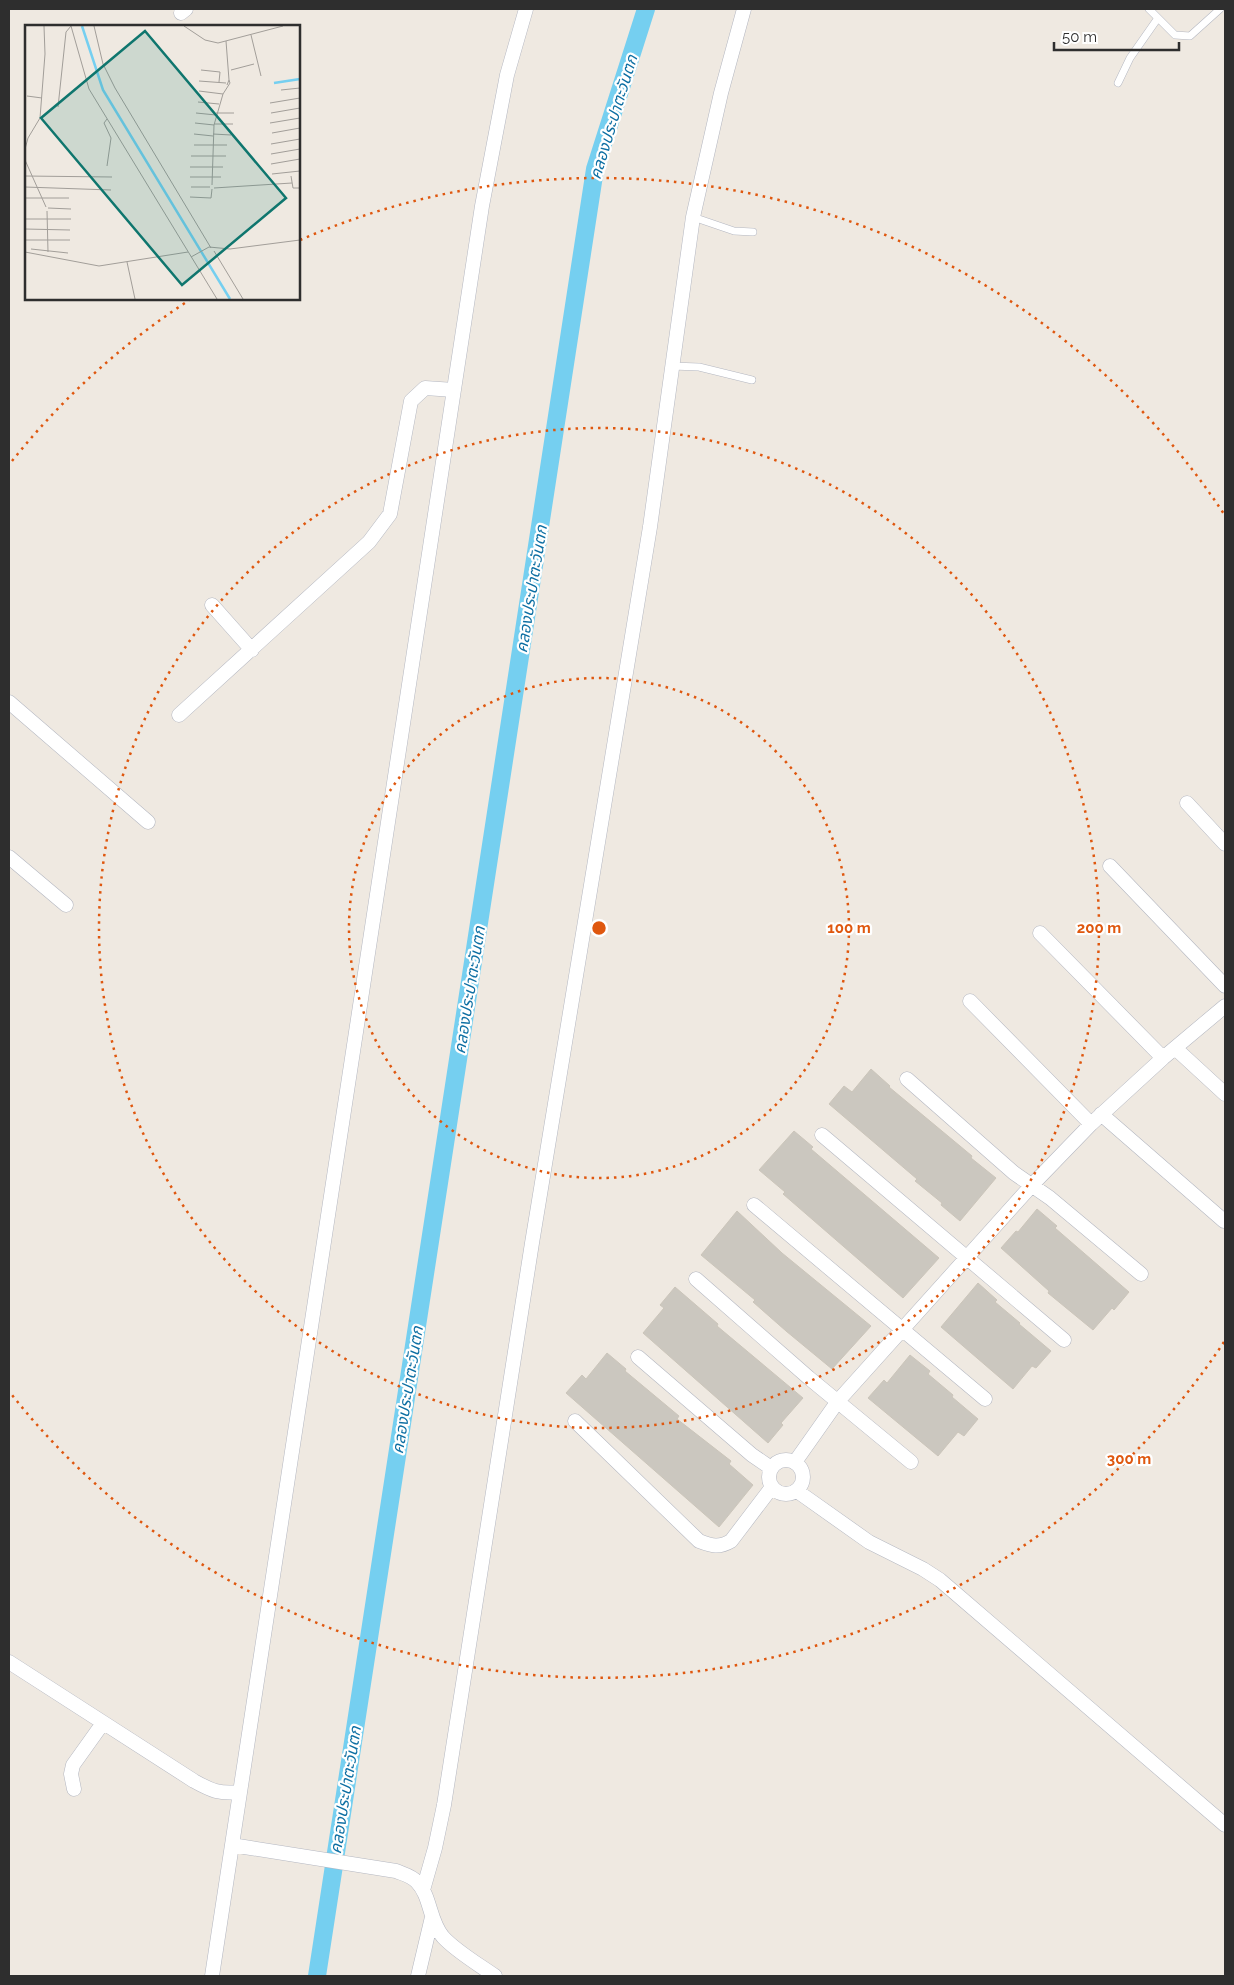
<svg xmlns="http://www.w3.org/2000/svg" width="1234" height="1985" font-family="Raleway,'Noto Sans Thai',sans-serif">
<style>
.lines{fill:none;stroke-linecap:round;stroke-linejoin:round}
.canal{stroke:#75cff0;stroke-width:18}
.building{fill:#cbc7bf;stroke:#cbc5ba}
.lane-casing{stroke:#b4b7c1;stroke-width:8}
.street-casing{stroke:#b4b7c1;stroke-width:15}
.lane{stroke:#fff;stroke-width:7}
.street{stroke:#fff;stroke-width:14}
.ring{fill:none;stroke:#df570e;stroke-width:2.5;stroke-dasharray:2.5 5}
.labels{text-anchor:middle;stroke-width:4.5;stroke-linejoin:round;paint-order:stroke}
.water-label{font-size:16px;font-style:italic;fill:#0d6fa3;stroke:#fff}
.inset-river{fill:none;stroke:#75cff0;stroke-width:2.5}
.inset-road{fill:none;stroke:#a29e99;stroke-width:1}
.view{fill:#0f766e;fill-opacity:0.15;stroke:#0f766e;stroke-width:2.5}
.inset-edge{fill:none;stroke:#2e2e2e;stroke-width:2.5}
.centre{fill:#df570e;stroke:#fff;stroke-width:2.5}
.ring-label{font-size:15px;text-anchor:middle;font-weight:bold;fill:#df570e;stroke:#fff;stroke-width:4.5;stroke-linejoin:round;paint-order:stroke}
</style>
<rect width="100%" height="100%" fill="#efe9e1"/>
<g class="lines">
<path class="canal" d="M317 1976 595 169 646 9"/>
</g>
<path class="building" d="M871 1069 890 1086 889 1087 972 1156 971 1158 996 1178 960 1221 941 1205 942 1203 915 1181 917 1179 829 1104 844 1086 852 1092Z
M794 1131 813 1147 811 1149 939 1258 903 1298 783 1194 785 1192 759 1170Z
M1037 1209 1057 1226 1055 1228 1129 1292 1114 1310 1112 1308 1093 1330 1048 1293 1049 1291 1001 1248 1016 1231 1018 1232Z
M737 1211 782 1253 871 1326 832 1369 786 1331 753 1302 755 1300 701 1255Z
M978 1283 997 1300 995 1302 1020 1323 1019 1324 1051 1351 1036 1368 1032 1366 1013 1389 941 1327Z
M675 1287 718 1324 717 1326 803 1398 781 1423 783 1425 768 1443 643 1333 664 1308 660 1305Z
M607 1353 626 1369 625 1371 679 1416 677 1419 731 1461 729 1464 753 1485 719 1527 566 1393 582 1375 586 1379Z
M910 1355 930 1371 928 1374 953 1395 952 1397 978 1419 964 1436 958 1432 938 1456 868 1398 884 1380 887 1383Z"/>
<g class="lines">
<defs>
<path id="lane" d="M1149 9 1175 35 1190 36 1220 9
M1118 83 1130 58 1158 18
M693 217 734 231 753 232
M672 366 699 367 752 380"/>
<path id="street" d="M181 13 186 9
M212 605 252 650
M9 702 148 822
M179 715 369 542 390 514 411 401 425 388 454 390
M1187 803 1225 844
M9 857 66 905
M1110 866 1225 986
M1040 933 1163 1058
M970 1001 1091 1124
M1175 1048 1225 1094
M907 1079 1014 1173 1050 1198 1141 1274
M1101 1114 1224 1221
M822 1135 1064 1340
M754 1205 985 1399
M696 1279 809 1378 911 1462
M638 1357 752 1455 771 1468
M575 1421 699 1541C712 1546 719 1548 731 1541L772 1487
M769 1477a17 17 0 1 1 34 0a17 17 0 1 1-34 0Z
M795 1462 838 1401 1032 1185 1091 1124 1163 1058 1225 1006
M797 1491 869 1542 923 1569 940 1580 1225 1825
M9 1662 194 1781C212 1791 219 1794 240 1792
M74 1789 71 1774 73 1765 103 1723
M232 1845 396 1871C403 1874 412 1876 417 1882 431 1896 429 1921 443 1937 457 1952 478 1964 495 1976
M423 1890 435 1848 444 1805 532 1243 650 527 693 217 721 93 744 9
M212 1976 482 206 507 75 526 9
M418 1976 432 1917"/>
</defs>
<use href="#lane" class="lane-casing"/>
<use href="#street" class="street-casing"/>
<use href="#lane" class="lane"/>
<use href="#street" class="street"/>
</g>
<g class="ring">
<circle cx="599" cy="928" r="250"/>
<circle cx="599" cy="928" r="500"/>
<path d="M1224 1342A750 750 0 0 1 12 1395M12 461A750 750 0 0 1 191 299M300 240A750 750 0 0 1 1224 514"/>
</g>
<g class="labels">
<g class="water-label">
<text transform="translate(613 117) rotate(-73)" y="6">คลองประปาตะวันตก</text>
<text transform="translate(531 589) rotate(-81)" y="6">คลองประปาตะวันตก</text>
<text transform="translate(469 990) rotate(-81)" y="6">คลองประปาตะวันตก</text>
<text transform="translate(407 1390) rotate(-81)" y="6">คลองประปาตะวันตก</text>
<text transform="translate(345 1790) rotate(-81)" y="6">คลองประปาตะวันตก</text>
</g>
</g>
<g transform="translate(25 25)">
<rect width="275" height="275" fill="#efe9e1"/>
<path class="inset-river" d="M57 1 78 65 205 274M249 58 275 54"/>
<path class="inset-road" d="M46 1 64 64 192 274M69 1 78 39 90 63 186 223M159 1 180 15 193 18 258 1M226 10 236 51M201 16 204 55M176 45 195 47 194 57M206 45 229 39M174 56 201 58M256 65 275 63M174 66 198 69M2 71 17 73M173 77 194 79M245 78 275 73M33 82 41 7 46 1M171 88 191 90M191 88H209M246 88 275 83M170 98 189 100M245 98 275 93M189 99H208M247 108 275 103M169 109 188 111M188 109 206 110M246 119 275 114M169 120H202M0 124 3 113 15 93 20 29 19 1M246 129 275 124M166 131H201M0 135 21 182M246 139 275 134M82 141 86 113 79 98 82 94M165 142H198M247 149 275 146M0 151 87 152M266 151 268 163H275M165 152H196M187 160 189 100 198 69 205 58 204 55 202 60M0 162 86 165M166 162H185M189 163 267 158M165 172 186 173 187 164M0 173H44M23 183 46 184M22 186 23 227M0 194H46M0 204 45 205M1 215H45M6 224 43 228M189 226 218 274M0 227 74 241 163 227M166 232 184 222 205 224 275 215M102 237 110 274"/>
<path class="view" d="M120 6 261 173 157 260 16 93Z"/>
<rect width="275" height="275" class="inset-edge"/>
</g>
<circle cx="599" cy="928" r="8" class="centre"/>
<g class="ring-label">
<text x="849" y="933">100 m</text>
<text x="1099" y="933">200 m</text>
<text x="1129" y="1464">300 m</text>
</g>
<rect width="1234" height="1985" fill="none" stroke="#2e2e2e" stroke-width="20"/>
<path d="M1054 42v8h125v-8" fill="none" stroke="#2e2e2e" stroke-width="2.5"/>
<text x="1062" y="42" font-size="15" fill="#2e2e2e" stroke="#ffffff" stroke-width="4" paint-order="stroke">50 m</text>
</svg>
